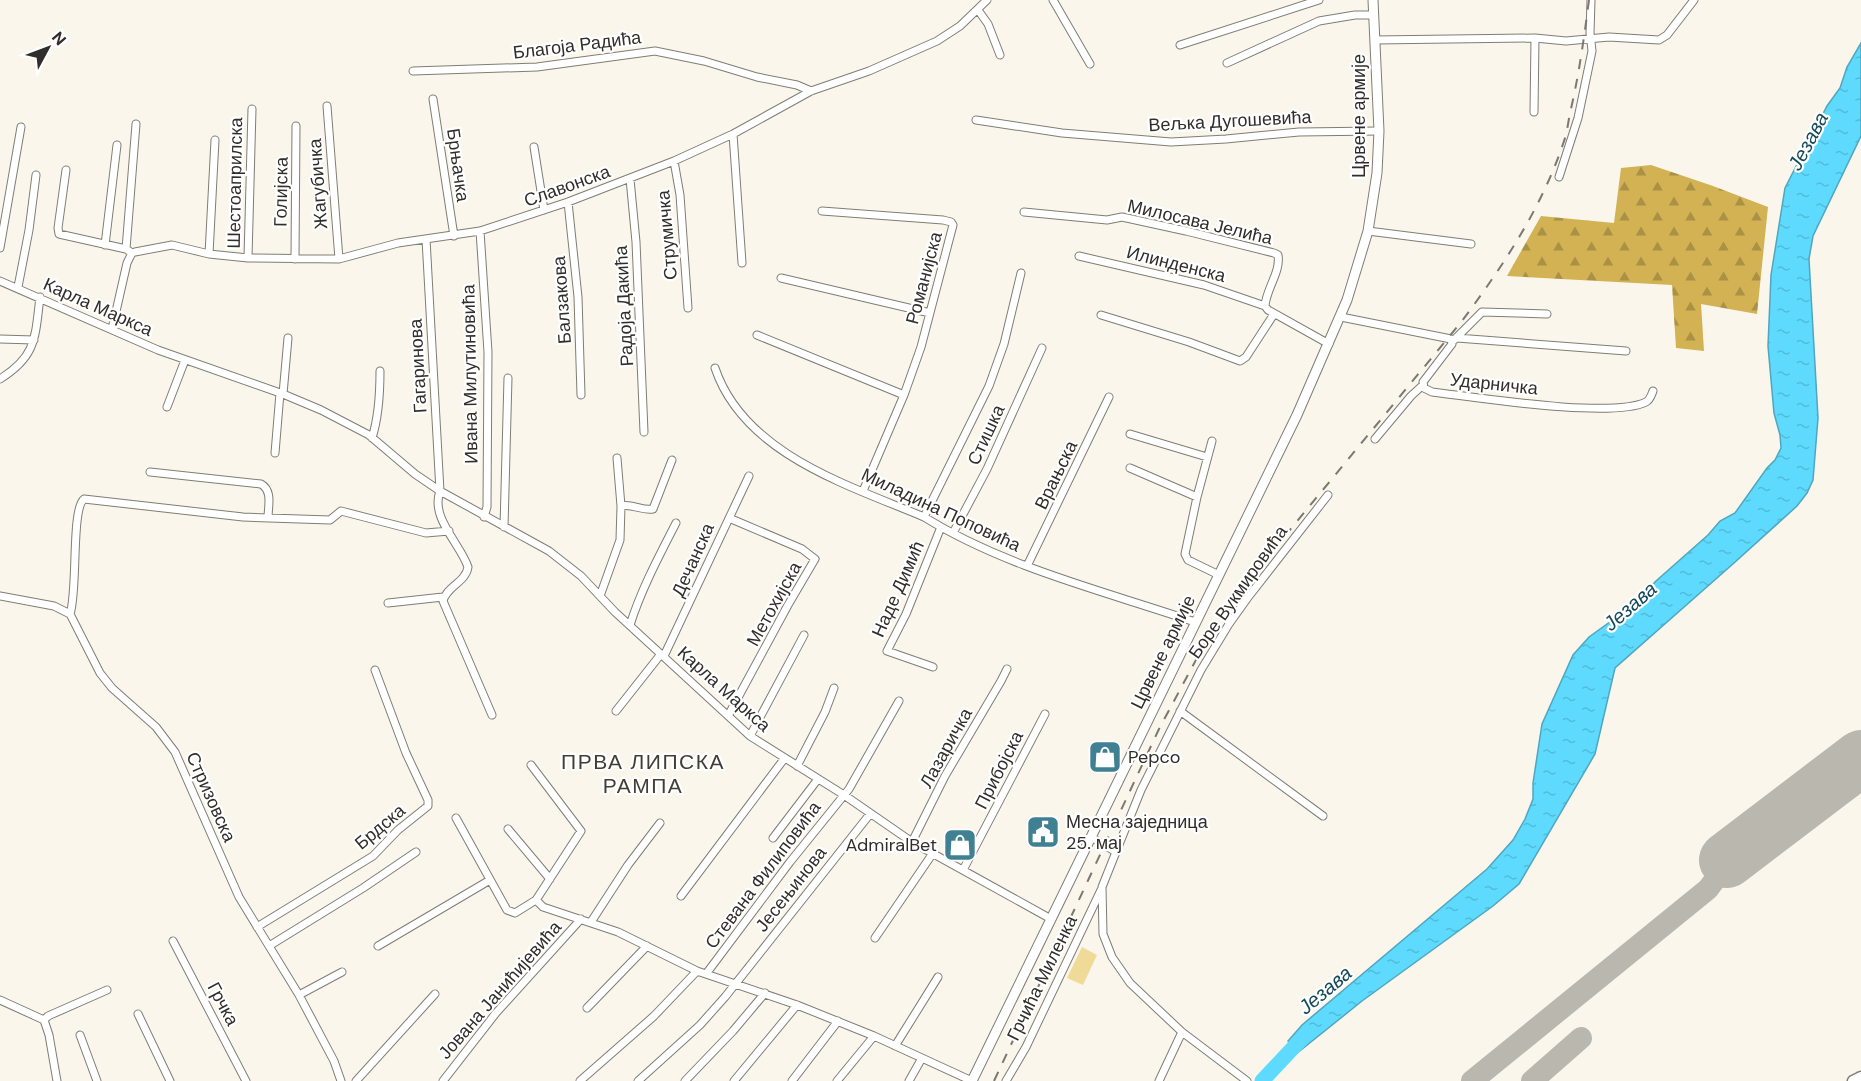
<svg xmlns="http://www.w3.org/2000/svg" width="1861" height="1081" font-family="'DM Sans',sans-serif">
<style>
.forest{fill:url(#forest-firs)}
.pitch{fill:#f0da98}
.water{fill:url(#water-ripples);stroke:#50a6be;stroke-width:1.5}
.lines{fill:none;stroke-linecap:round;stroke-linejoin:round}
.river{stroke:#5ddafe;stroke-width:15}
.taxiway{stroke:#bab7af;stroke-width:22}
.runway{stroke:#bab7af;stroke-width:56}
.street-casing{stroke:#817d74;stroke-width:9}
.secondary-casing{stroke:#817d74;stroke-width:11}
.primary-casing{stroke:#817d74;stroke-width:13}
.street{stroke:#fff;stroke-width:7}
.secondary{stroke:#fff;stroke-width:9}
.primary{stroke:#fff;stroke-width:10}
.rail{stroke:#7b7872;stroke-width:2;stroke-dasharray:10 10;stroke-linecap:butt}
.labels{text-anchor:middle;stroke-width:4.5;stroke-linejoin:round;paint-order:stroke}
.street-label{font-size:18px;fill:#302e2a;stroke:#fff}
.poi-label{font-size:18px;fill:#302e2a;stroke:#fff;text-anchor:start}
.water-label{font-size:20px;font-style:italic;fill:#144a59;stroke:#fff}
.quarter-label{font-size:21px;letter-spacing:1.5px;fill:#413e36;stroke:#fff}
</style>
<defs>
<pattern id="forest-firs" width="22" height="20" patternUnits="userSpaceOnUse" patternTransform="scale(1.5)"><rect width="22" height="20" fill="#d2b253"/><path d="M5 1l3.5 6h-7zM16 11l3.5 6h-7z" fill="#ab9145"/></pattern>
<pattern id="water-ripples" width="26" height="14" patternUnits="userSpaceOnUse" patternTransform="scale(1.5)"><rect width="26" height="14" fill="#5ddafe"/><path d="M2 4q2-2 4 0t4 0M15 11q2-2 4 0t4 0" fill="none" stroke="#51bbda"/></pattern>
</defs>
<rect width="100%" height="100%" fill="#faf6ec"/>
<path class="forest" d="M1651 165 1713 186 1768 207 1757 314 1701 304 1704 351 1676 348 1672 285 1507 276 1541 216 1614 223 1621 168Z"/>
<path class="pitch" d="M1082 947 1097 955 1083 985 1067 978Z"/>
<path class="water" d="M1861 43V136L1813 236 1809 259 1818 418 1813 480 1807 493 1797 506 1734 563 1615 668 1595 754 1519 884 1493 906 1362 1001 1296 1054 1288 1041 1302 1025 1487 869 1513 840 1525 819 1533 799V783L1542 724 1573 655 1589 637 1632 606 1656 581 1708 535 1720 521 1735 513 1767 468 1775 460 1781 448 1780 435 1774 413 1768 346 1771 275 1785 188 1827 106 1840 88 1847 67Z"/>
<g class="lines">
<path class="river" d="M1262 1081 1307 1033"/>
<path class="taxiway" d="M1472 1081 1708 889 1720 873 1727 860
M1532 1081 1581 1038"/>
<path class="runway" d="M1727 860 1861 758"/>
<defs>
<path id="street" d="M1053 0 1090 64
M978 10 988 24 1000 55
M1375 40 1535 38 1566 41 1609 37 1659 40 1667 35 1694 0
M1180 45 1319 0
M1227 63 1319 21 1355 15H1373
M413 71 537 67 655 51 704 61 757 77 797 85 811 91
M433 99 454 236
M327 106 339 259
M1534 112 1535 38
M976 120 1062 133 1171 142 1226 139 1299 132 1379 131
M733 134 742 263
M534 147 544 210
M674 161 680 195 688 308
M66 170 58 228 59 234 126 249 132 253
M1559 177 1578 118 1592 51 1590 33 1591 0
M630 179 636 242 644 432
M568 202 578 297 581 395
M822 211 943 220 951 222 953 225 921 347 904 395 863 491
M1024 212 1107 220 1122 217 1186 231 1274 253 1278 255C1281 272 1266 289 1265 306L1268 310 1329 344
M480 231 488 352 487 507 484 517
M1368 231 1471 244
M426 239 440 491C430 518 460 543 468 567 466 582 446 587 443 601L492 715
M105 245 117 145
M0 248 21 127
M126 249 136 124
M209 254 215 140
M1079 256 1204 285 1265 306
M248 258 252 109
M295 259 296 126
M781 278 930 313
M0 281 158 350 283 394 321 410 369 435 415 474 440 491 549 551 581 576 615 612 750 736 844 795 912 842 1051 919
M18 287 29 230 36 175
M1101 315 1189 342 1240 361 1246 357 1274 314
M1341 317 1451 339 1452 344 1423 382 1424 388 1432 392C1475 397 1611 419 1646 402 1650 400 1651 396 1653 391
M112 329 127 263 132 253 135 252 172 245 209 254 248 258 339 259 398 243 480 231 568 202 674 161 733 134 811 91 869 71 937 41 960 26 987 0
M757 335 904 395
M1457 338 1626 351
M0 339 34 340
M1454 340 1482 312 1547 314
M715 368C744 454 848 485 924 517 1007 568 1104 591 1195 622
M0 379C37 356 35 337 40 297
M283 394 288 338
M167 407 185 360
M1130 434 1207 457
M372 438C379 416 380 394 380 371
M1375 439 1411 396 1423 385
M1212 441 1197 497 1185 554 1188 560 1219 575
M275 453 280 393
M1130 468 1197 497
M150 472 261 484C273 491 268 506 268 518
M621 506C632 503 641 511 653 509L672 460
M924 517 989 386 1004 344 1021 273
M504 527 508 378
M953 533 987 469 1042 348
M1027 566 1109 397
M0 596 54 606 70 614 100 673 112 688 156 727 175 752 239 897 299 995 334 1061 341 1081
M600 596 620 540 621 506 617 458
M388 603 443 597
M70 614C78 591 71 509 84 499L243 517 330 520 341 511 426 533 449 531
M630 625C641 590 659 556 676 523
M664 656 749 476
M933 667 887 651 906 614 941 527
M616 711 661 654
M1180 711 1323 816
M728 716 788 605 815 559 802 549 729 518
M750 736 804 635
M797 766 825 712 834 688
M456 818 507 910 515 913 536 900 581 831 531 765
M508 829 550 879
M1091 837 1116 852 1102 887 1103 934 1112 957 1130 983 1182 1032 1247 1081
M773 838 818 779
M912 842 945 776 1001 681 1007 669
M1116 852 1141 790 1201 670 1229 624 1249 596 1328 495
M963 870 1045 714
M681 896 784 759
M536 900 543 907 618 932 697 971 797 1005 874 1036 972 1081
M591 922 628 865 660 823
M257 927 373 856 398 830 428 806V800L406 753 375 670
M875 938 933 853
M173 941 246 1081
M269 946 363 888 416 852
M378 946 490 880
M706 974 790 862 849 789 899 701
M299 995 342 972
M0 1000 44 1020 49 1035 57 1081
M587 1008 647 946
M138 1014 170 1081
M44 1020 48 1016 107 990
M80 1035 97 1081
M895 1046 938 977
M356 1081 435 994
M443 1081 496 1013 581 919
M580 1081 654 1016 697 971
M638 1081 700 1025 725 997 870 814
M685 1081 733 1031 765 993
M734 1081 797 1005
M792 1081 838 1021
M837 1081 874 1036
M909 1081 922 1058
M1006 1081 1026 1047 1101 890
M1159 1081 1182 1032"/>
<path id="secondary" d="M972 1081 1297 415 1347 300 1368 231 1377 173 1379 131 1373 0"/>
<path id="primary" d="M1853 1081 1861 1077"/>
</defs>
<use href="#street" class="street-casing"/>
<use href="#secondary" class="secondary-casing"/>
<use href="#primary" class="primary-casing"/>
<use href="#street" class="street"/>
<use href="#secondary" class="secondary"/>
<use href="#primary" class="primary"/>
<path class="rail" d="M994 1081 1159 729 1213 628 1242 588 1462 321C1503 266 1541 209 1563 144 1567 134 1568 123 1570 113 1579 75 1584 38 1589 0"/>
</g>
<defs>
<symbol id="shop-square" viewBox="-11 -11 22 22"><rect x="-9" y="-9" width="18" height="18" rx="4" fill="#3f8093" stroke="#fff"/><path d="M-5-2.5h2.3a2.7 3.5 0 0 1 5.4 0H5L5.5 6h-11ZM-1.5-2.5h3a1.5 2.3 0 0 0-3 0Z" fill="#fff"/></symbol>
<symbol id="civic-square" viewBox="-11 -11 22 22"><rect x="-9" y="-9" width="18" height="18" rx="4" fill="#3f8093" stroke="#fff"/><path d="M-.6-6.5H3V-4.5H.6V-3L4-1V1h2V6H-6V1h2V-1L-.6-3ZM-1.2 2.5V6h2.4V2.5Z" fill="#fff"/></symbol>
</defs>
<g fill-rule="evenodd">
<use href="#shop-square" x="1086" y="738" width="38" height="38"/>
<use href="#civic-square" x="1024" y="813" width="38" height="38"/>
<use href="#shop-square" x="941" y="826" width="38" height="38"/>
</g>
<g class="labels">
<g class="street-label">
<text transform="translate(577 45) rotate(-7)" y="6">Благоја Радића</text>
<text transform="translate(1359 116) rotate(-90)" y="6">Црвене армије</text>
<text transform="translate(1230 121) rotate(-3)" y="6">Вељка Дугошевића</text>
<text transform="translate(458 165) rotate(82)" y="6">Брњачка</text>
<text transform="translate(235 183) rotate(-89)" y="6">Шестоаприлска</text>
<text transform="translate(318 184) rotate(-94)" y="6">Жагубичка</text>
<text transform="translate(567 186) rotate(-20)" y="6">Славонска</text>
<text transform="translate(281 192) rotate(-89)" y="6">Голијска</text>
<text transform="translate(1200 222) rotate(13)" y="6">Милосава Јелића</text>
<text transform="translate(667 235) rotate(-95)" y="6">Струмичка</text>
<text transform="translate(1176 264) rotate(14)" y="6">Илинденска</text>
<text transform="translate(924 278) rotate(-75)" y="6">Романијска</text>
<text transform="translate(562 300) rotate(-94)" y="6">Балзакова</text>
<text transform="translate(624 306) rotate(-93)" y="6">Радоја Дакића</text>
<text transform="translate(98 307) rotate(24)" y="6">Карла Маркса</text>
<text transform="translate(418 366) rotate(-93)" y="6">Гагаринова</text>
<text transform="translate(470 374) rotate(-91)" y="6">Ивана Милутиновића</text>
<text transform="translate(1494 384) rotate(6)" y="6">Ударничка</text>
<text transform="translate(986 435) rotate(-65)" y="6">Стишка</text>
<text transform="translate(1056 475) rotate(-64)" y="6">Врањска</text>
<text transform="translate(941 510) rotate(25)" y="6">Миладина Поповића</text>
<text transform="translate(693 560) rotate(-66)" y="6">Дечанска</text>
<text transform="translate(898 589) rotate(-66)" y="6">Наде Димић</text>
<text transform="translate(1238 592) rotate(-55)" y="6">Боре Вукмировића</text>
<text transform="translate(774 604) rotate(-61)" y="6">Метохијска</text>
<text transform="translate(1163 652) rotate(-64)" y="6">Црвене армије</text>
<text transform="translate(724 689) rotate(42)" y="6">Карла Маркса</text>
<text transform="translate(946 748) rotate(-61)" y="6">Лазаричка</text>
<text transform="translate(999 770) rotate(-63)" y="6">Прибојска</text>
<text transform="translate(211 797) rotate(66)" y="6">Стризовска</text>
<text transform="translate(380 827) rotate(-40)" y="6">Брдска</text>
<text transform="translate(763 875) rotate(-53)" y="6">Стевана Филиповића</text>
<text transform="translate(791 889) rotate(-52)" y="6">Јесењинова</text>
<text transform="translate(1042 978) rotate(-64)" y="6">Грчића Миленка</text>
<text transform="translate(500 990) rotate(-49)" y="6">Јована Јанићијевића</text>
<text transform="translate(223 1004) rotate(62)" y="6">Грчка</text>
</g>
<g class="poi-label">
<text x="1128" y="763">Pepco</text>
<text x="1066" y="828">Месна заједница<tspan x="1066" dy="21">25. мај</tspan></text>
<text x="937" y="851" text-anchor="end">AdmiralBet</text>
</g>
<g class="water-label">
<text transform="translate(1808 141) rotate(-62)" y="7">Језава</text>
<text transform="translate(1630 606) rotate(-41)" y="7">Језава</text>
<text transform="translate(1325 990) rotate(-40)" y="7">Језава</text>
</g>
<g class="quarter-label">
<text x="643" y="769">ПРВА ЛИПСКА<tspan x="643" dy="24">РАМПА</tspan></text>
</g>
</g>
<g transform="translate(48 48) rotate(49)" stroke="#ffffff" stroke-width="4.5" paint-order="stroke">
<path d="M0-4.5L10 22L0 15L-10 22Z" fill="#302e2a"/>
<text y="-9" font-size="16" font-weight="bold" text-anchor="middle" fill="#302e2a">N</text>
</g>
</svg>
